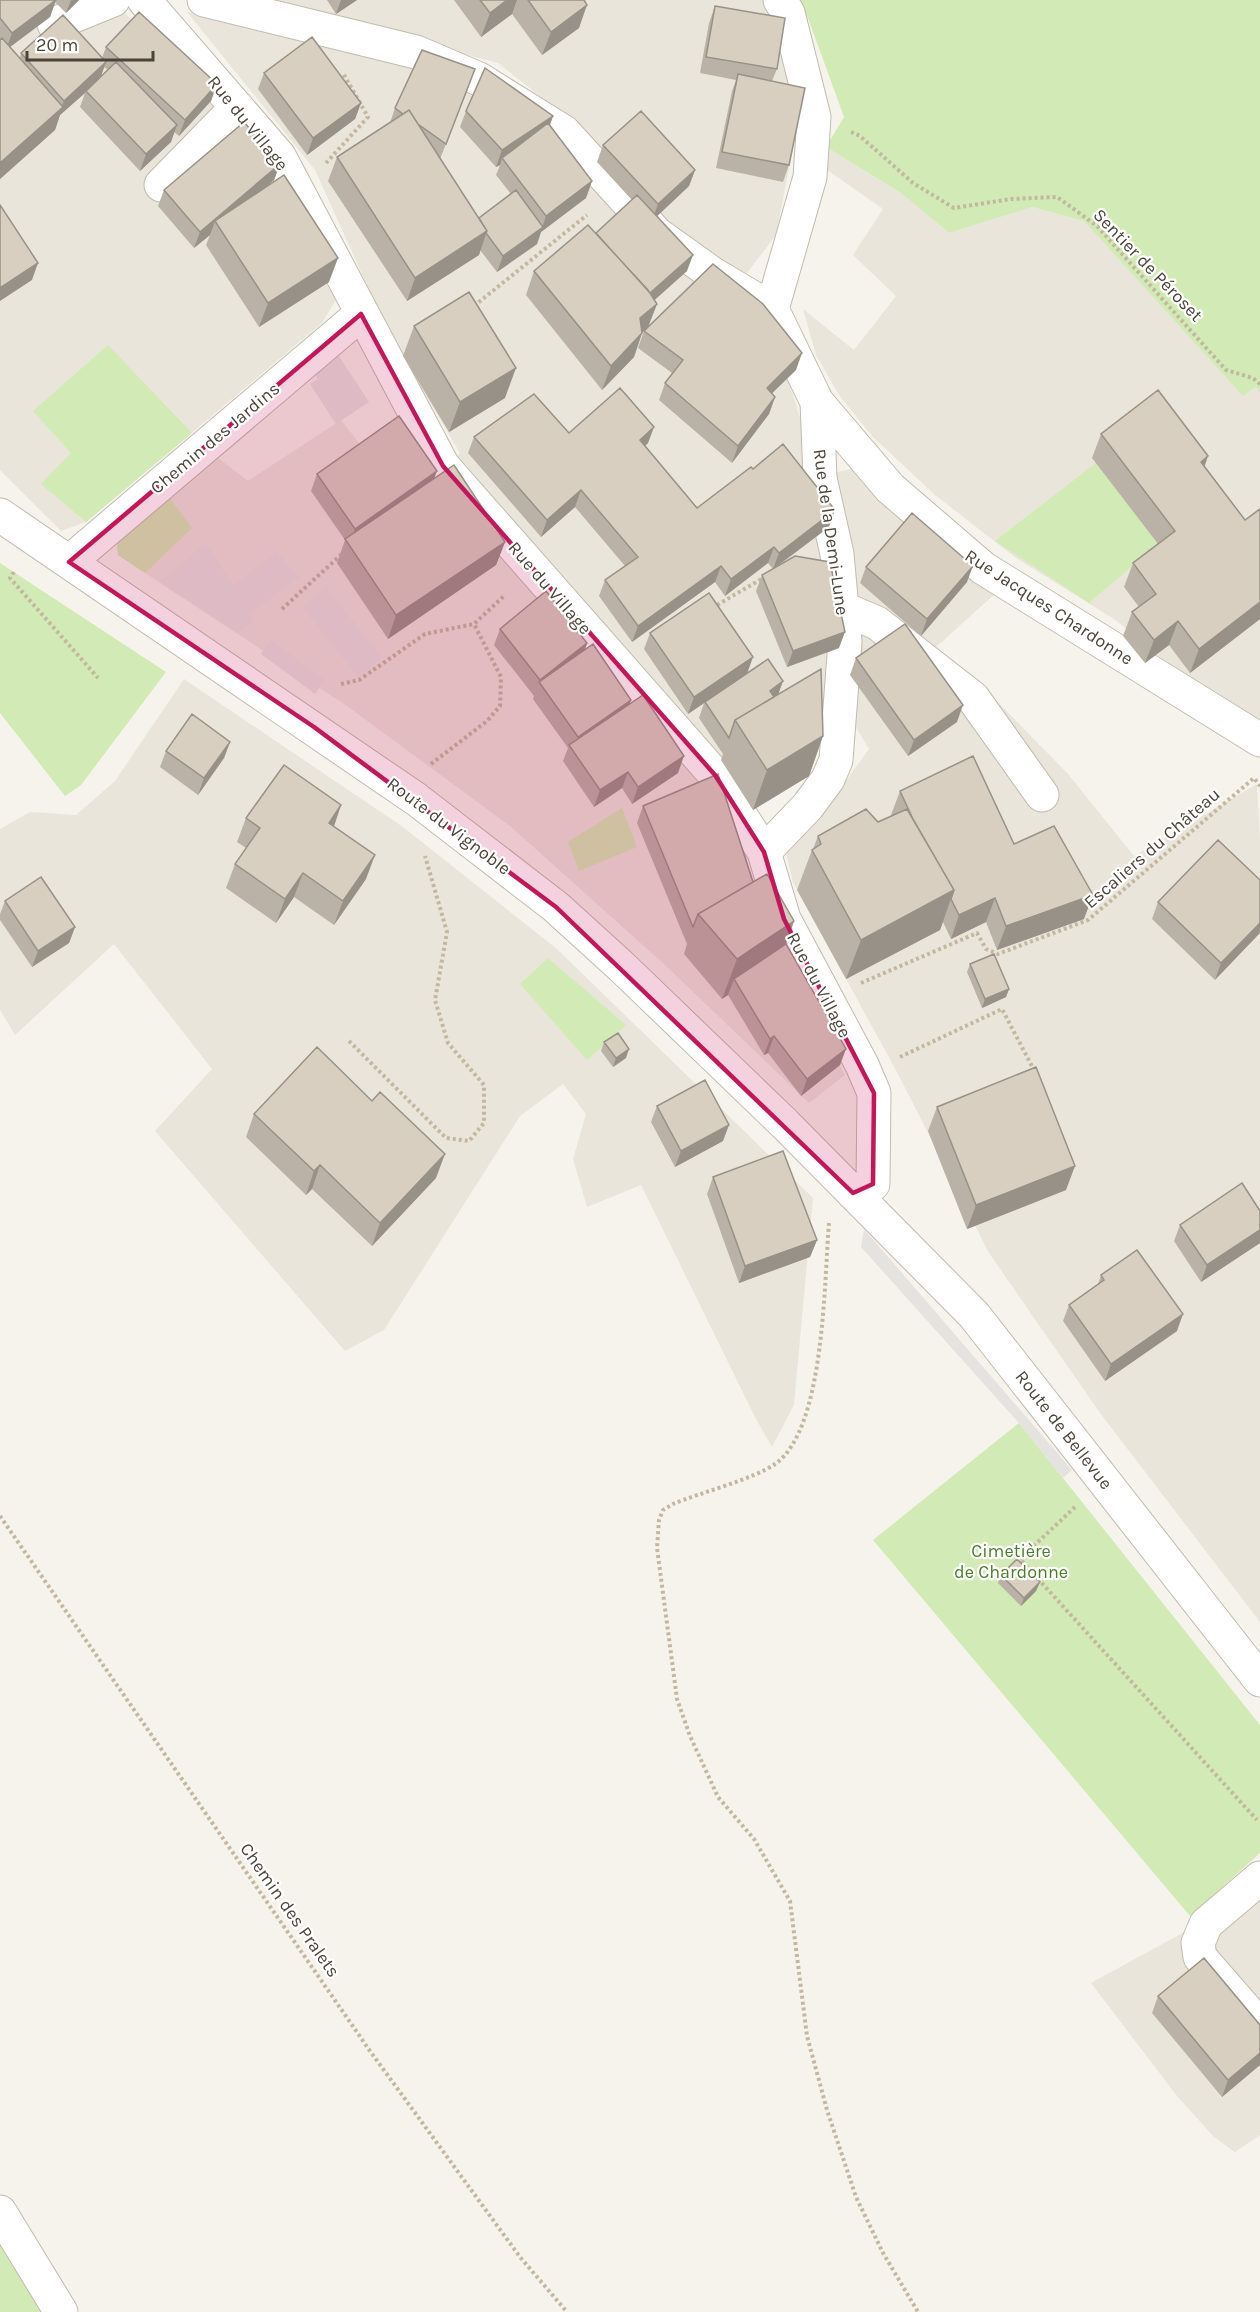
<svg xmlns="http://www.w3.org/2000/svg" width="1260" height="2312" font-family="Karla,sans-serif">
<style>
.residential{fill:#eae5da}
.green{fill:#d2eab5}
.parking{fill:#e5e3e0}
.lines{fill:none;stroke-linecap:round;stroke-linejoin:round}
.minor-casing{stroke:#c2bbae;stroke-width:35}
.path{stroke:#c4b79f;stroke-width:4;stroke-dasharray:3 3;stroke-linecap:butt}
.minor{stroke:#fff;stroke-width:33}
.wall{fill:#bab2a6;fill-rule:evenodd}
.shaded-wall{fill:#979187}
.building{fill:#d8cfc1;stroke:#979187;stroke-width:1.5}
.marked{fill:#c2185b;fill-opacity:0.2;stroke:#c2185b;stroke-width:4.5;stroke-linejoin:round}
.labels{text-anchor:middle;stroke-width:4.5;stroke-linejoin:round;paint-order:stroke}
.street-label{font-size:18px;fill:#4b4439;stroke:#fff}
.park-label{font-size:18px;fill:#4a7f2a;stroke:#fff}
</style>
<rect width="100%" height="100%" fill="#f6f3ec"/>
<path class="residential" d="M0 0H113L230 125 336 300 322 323 86 522 61 531 0 470Z
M258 0H797L808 18 799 117 776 235 747 273 712 261 669 228 556 109 498 63Z
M187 12 222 17 407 66 473 92 554 153 658 251 710 290 786 372 815 467 834 682 804 774 747 796 662 689 453 459 460 453 390 336 315 170Z
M826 147 901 193 949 233 1032 207 1084 221 1243 395 1255 387 1260 392V722L1191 683 1117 621 1016 558 935 495 872 436 839 395 816 355 803 309 854 350 896 296 853 255 883 209 823 167Z
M341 420 363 448 393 426 709 784 816 1022 845 1075 809 1103 664 964 510 826 347 706 118 555 116 535 213 454 248 481Z
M851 469 864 478 922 542 997 592 934 649 983 687 1068 774 1134 856 1257 784 1260 840V1622L1100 1413 989 1253 898 1074 793 882 786 853 821 815 869 749 850 718 834 473Z
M184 679 403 827 557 949 813 1198 794 1405 772 1447 756 1419 641 1185 587 1207 573 1159 586 1114 563 1084 520 1116 384 1330 345 1351 155 1131 212 1069 114 944 15 1035 0 1010V829L30 812 76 815 115 781Z
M1260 1868V2135L1235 2152 1214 2137 1177 2096 1091 1983 1197 1925Z"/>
<path class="green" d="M797 0H1260V392L1255 387 1243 396 1084 221 1032 207 949 233 901 193 826 147 844 117 808 18Z
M108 345 192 433 86 522 41 484 71 453 33 411Z
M1096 463 1158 544 1089 603 995 541Z
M166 493 192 528 145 573 118 555 116 535Z
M0 563 166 672 81 785 65 796 0 713Z
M622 808 637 847 579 871 568 842Z
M548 958 626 1025 587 1060 520 984Z
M1019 1423 1260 1725V1853L1190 1916 873 1540Z
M0 2212 61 2312H0Z"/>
<path class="parking" d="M335 350 369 402 336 424 310 384 318 379 310 367Z
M206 543 233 585 277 552 299 578 251 612 254 621 237 633 159 582Z
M326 587 382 658 358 677 302 607Z
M271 640 325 680 315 694 261 654Z
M864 1229 1072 1470 1063 1478 1019 1423 861 1247Z"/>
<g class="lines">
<defs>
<path id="minor" d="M144 0 279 156 443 466 715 775 764 852 784 919 862 1065 874 1093 873 1184 853 1193
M204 0 416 52 479 79 564 132 657 234 713 274 772 309 817 402 890 488 983 568 1260 740
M54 24 113 0
M161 185 237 107
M772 309 810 177 814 117 788 13 780 0
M0 515 416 799 556 907 622 967 785 1124 974 1315 1260 1680
M69 562 361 314
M842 608 877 623 973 698 1042 795
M764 852 808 806 828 779 836 760 845 642 837 554 820 478 817 402
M1260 1878 1206 1924 1198 1943 1200 1957 1260 2026
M0 2212 61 2312"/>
</defs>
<use href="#minor" class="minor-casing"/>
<path class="path" d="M851 132 860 136 913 183 954 208 1011 199 1057 197 1097 226 1226 370 1253 378 1260 384
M326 163 368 117 343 73
M474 306 587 215
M14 572 10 578 98 678
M712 608 763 578
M282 609 343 553
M341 684 359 680 425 634 474 624 505 595
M431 764 487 721 500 706 501 677 474 624
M861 983 977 933 986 949 998 954 1088 920 1254 778 1260 786
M349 1041 446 1138 469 1141 484 1123V1085L448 1043 435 1000 447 932 425 856
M900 1057 1002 1009 1035 1072
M829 1223C824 1281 825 1430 775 1464 754 1479 699 1493 673 1504L663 1510 659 1520 657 1548 677 1699 690 1736 718 1797 754 1839 790 1901 807 2036 827 2110 856 2197 883 2253 918 2312
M1075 1507 1020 1559 1257 1820
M0 1516 370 2051 520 2257 567 2312"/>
<use href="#minor" class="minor"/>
</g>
<path class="wall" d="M0 0H79L66 13 55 2 50 17 10 47 20 58 21 53 102 58 106 47 217 84 211 101 179 136 174 132 171 142 140 171 80 107 85 93 60 115 55 130 0 179ZM104 67 108 70 101 76Z
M327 0H357L336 14Z
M454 0H584L579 28 542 55 512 14 481 37Z
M715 6 777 69 772 81 789 165 783 182 716 168 732 91 736 80 700 73 709 23Z
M264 73 361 103 355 119 307 155 258 89Z
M469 86 440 159 479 218 511 194 496 175 500 165 496 167 460 127 466 111 553 116 550 125 592 181 586 198 541 232 537 244 497 272 480 250 479 255 407 301 328 181 337 157 390 123 395 108Z
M603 145 695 170 689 186 657 216 687 271 654 300 657 304 648 327 796 370 772 393 775 397 769 414 732 463 659 400 665 383 672 373 638 348 644 331 647 328 642 333 634 357 602 390 526 295 534 271 596 233 632 200 597 162Z
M280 164 274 180 263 189 329 282 259 327 206 245 210 235 194 248 158 206 164 190Z
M414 326 505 398 449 432 403 356Z
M569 433 648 443 645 446 697 508 829 527 778 566 839 648 787 667 756 591 762 575 773 569 768 563 725 596 715 582 632 642 599 596 605 580 625 566 575 507 541 537 468 453 474 437Z
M1101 434 1204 467 1245 520 1260 509V619L1190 673 1169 645 1145 663 1123 636 1132 612 1139 607 1124 587 1133 563 1158 544 1092 458Z
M317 474 434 479 505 542 496 565 388 639 337 563 345 540 311 491Z
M866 567 967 582 921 636 860 583Z
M500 629 587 643 585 650 631 700 629 705 678 773 632 804 622 788 594 807 563 761 568 748 533 699 534 696 494 645Z
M650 633 747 673 778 695 823 736 809 776 753 810 721 760 723 754 699 718 704 703 688 714 644 649Z
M856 658 957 722 908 756 850 675Z
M230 742 224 758 198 795 160 767 166 751Z
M900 791 1014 844 1084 919 997 950 986 922 951 939 943 922 940 930 846 979 797 890 812 850 813 849 818 836 878 822 891 816V815Z
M341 805 334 826 366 879 334 925 294 897 276 923 226 888 235 864 246 848 237 842 246 818Z
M643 806 753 882 794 921 786 944 840 1065 801 1096 768 1053 764 1055 728 995 722 999 684 954 687 944 637 823Z
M1260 880 1215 980 1152 919 1158 902Z
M5 901 75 927 69 943 32 967 0 920V914Z
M970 964 1009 989 1006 997 982 1008 967 972Z
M604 1042 626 1058 613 1067 601 1051Z
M657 1106 723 1141 675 1167 651 1122Z
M937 1107 1066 1190 967 1229 928 1131Z
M254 1114 436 1178 372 1246 312 1189 306 1195 246 1137Z
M713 1177 817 1240 810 1257 739 1283 707 1194Z
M1260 1211V1243L1201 1282 1174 1241 1180 1225Z
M1101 1275 1177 1331 1105 1381 1063 1321 1069 1305 1098 1284Z
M1001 1575 1040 1582 1036 1591 1021 1606 998 1583Z
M1158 1996 1260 2025V2065L1222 2097 1152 2013Z"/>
<path class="shaded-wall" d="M56 0 50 17 6 50 12 33Z
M71 0H79L66 13Z
M341 0H357L336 14Z
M507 0H517L512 14 481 37 490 13Z
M587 5 579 28 542 55 551 32Z
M106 62 100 79 86 91 85 93 60 115 55 130 0 179V163L61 109 64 101Z
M217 84 211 101 179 136 185 120Z
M361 103 355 119 307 155 313 138Z
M553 116 547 133 502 158 500 165 496 167 502 150Z
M177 125 171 142 140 171 146 154Z
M280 164 274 180 219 227 215 221 210 235 194 248 200 232Z
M695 170 689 186 652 221 658 204Z
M592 181 586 198 541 232 537 244 497 272 503 256 542 228 546 216Z
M487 231 479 255 407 301 415 278Z
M693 255 687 271 639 314 645 297Z
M338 258 329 282 259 327 268 303Z
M38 263 32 280 0 301V288Z
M657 304 648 327 632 342 640 318Z
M642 333 634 357 602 390 611 366Z
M802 353 796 370 761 404 767 388Z
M516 368 505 398 449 432 460 402Z
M775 397 769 414 732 463 738 446Z
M654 427 648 443 634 456 640 440Z
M1208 456 1200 480 1201 462Z
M437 471 431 487 349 546 355 529Z
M581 490 575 507 541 537 547 520Z
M835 510 829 527 773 569 779 553Z
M505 542 496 565 388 639 396 615Z
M774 547 768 563 725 596 731 579Z
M721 566 715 582 632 642 638 626Z
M973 566 967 582 921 636 927 619Z
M1260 602V619L1190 673 1199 649Z
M1178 621 1169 645 1145 663 1154 640Z
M845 632 839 648 787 667 793 651Z
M587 643 581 659 539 683 540 680Z
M753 657 747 674 688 714 694 697Z
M783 681 777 698 764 707 770 691Z
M631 700 625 716 573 750 578 737Z
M963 705 957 722 908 756 914 740Z
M823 736 809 776 753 810 767 770Z
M230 742 224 758 198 795 204 778Z
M684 756 678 773 632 804 638 787Z
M628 772 622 788 594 807 600 790Z
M341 805 333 829 329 823Z
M375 855 366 879 334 925 343 901Z
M303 873 294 897 276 923 285 899Z
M954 890 940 930 846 979 861 940Z
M1093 895 1084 919 997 950 1006 926Z
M995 898 986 922 951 939 959 915Z
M794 921 780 961 734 979 728 995 722 999 737 959Z
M1260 923V933L1215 980 1221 963Z
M75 927 69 943 32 967 38 951Z
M1009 989 1006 997 982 1008 985 999Z
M774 1036 768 1053 764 1055 770 1039Z
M629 1049 626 1058 613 1067 616 1058Z
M846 1049 840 1065 801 1096 807 1079Z
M729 1125 723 1141 675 1167 681 1151Z
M445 1154 436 1178 372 1246 380 1223Z
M320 1165 312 1189 306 1195 314 1171Z
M1075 1166 1066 1190 967 1229 976 1205Z
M1260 1230V1243L1201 1282 1207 1265Z
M817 1240 810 1257 739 1283 745 1266Z
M1183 1314 1177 1331 1105 1381 1111 1364Z
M1040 1582 1036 1591 1021 1606 1024 1598Z
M1260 2053V2065L1222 2097 1228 2080Z"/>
<path class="building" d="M0 0H56L12 33 0 18Z
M480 0H507L490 13Z
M528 0H584L587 5 551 32Z
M715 6 785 18 777 69 706 57Z
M139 12 217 84 185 120 106 47Z
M63 15 106 62 64 101 21 53Z
M312 37 361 103 313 138 264 73Z
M2 38 63 107 0 163V40Z
M422 50 475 69 446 144 418 124 409 110 403 114 395 108Z
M116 62 177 125 146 154 86 91Z
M485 68 553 116 502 150 466 111Z
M738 74 805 88 789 165 722 152Z
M409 110 487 231 415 278 337 157Z
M641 111 695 170 658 204 603 145Z
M244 122 280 164 200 232 164 190Z
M548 123 592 181 546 216 502 158Z
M284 175 338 258 268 303 215 221Z
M516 190 543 227 503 256 486 233 487 231 479 218Z
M637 195 693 255 650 293 596 233Z
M0 205 38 263 0 288Z
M588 225 648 290 657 304 640 318 642 333 611 366 534 271Z
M713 264 763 304 802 353 767 388 775 397 738 446 665 383 683 360 644 331Z
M469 292 516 368 460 402 414 326Z
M620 388 654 427 640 440 697 508 751 467 753 469 783 444 835 510 779 553 774 547 731 579 721 566 638 626 605 580 638 557 581 490 547 520 474 437 534 394 569 433Z
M1158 390 1208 456 1201 462 1245 520 1260 509V602L1199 649 1178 621 1154 640 1132 612 1156 594 1133 563 1175 531 1101 434Z
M399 416 437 471 355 529 317 474Z
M454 465 505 542 396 615 345 539Z
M912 513 973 566 927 619 866 567Z
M795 556 830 562 845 632 793 651 762 575Z
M546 591 587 643 540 680 500 629Z
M709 593 753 657 694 697 650 633Z
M905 624 963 705 914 740 856 658Z
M593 644 631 700 578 737 539 682Z
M768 659 783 681 770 691 774 697 735 720 729 738 705 702Z
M821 669 823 736 767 770 735 720Z
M643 695 684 756 638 787 628 772 600 790 569 745Z
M192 714 230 742 204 778 166 751Z
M973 756 1014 844 1054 826 1093 895 1006 926 995 898 959 915 951 899 954 890 913 819 900 791Z
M284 765 341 805 329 823 375 855 343 901 303 873 285 899 235 864 260 828 246 818Z
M718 774 753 882 698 914 693 927 643 806Z
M866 809 878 822 907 809 954 890 861 940 812 850 821 844 818 836Z
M1218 840 1260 880V923L1221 963 1158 902Z
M767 874 794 921 737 959 698 914Z
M41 877 75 927 38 951 5 901Z
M786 944 846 1049 807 1079 774 1036 770 1039 734 979Z
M994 954 1009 989 985 999 970 964Z
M618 1033 629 1049 616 1058 604 1042Z
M317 1047 372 1101 380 1092 445 1154 380 1223 320 1165 314 1171 254 1114Z
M1036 1067 1075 1166 976 1205 937 1107Z
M705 1080 729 1125 681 1151 657 1106Z
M783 1151 817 1240 745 1266 713 1177Z
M1242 1183 1260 1211V1230L1207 1265 1180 1225Z
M1137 1250 1183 1314 1111 1364 1069 1305 1104 1280 1101 1275Z
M1017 1559 1040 1582 1024 1598 1001 1575Z
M1204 1958 1260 2025V2053L1228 2080 1158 1996Z"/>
<path class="marked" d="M361 314 443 466 715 775 764 852 784 919 874 1093 873 1184 853 1193 556 907 314 727 69 562Z"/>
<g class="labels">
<g class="street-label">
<text transform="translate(248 123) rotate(51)" y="6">Rue du Village</text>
<text transform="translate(1148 265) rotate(46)" y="6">Sentier de Péroset</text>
<text transform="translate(215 438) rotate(-40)" y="6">Chemin des Jardins</text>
<text transform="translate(831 532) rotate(82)" y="6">Rue de la Demi-Lune</text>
<text transform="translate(550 588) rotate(49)" y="6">Rue du Village</text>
<text transform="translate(1049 607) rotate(33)" y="6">Rue Jacques Chardonne</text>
<text transform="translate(449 826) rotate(37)" y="6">Route du Vignoble</text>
<text transform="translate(1152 848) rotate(-41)" y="6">Escaliers du Château</text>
<text transform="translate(819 985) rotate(62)" y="6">Rue du Village</text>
<text transform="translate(1064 1430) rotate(52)" y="6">Route de Bellevue</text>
<text transform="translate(290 1910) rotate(55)" y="6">Chemin des Pralets</text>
</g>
<g class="park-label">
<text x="1011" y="1557">Cimetière<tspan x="1011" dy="21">de Chardonne</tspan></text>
</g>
</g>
<path d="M27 51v9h126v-9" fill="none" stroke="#4b4439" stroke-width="3"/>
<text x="36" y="51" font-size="18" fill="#4b4439" stroke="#ffffff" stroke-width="4.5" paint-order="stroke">20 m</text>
</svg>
